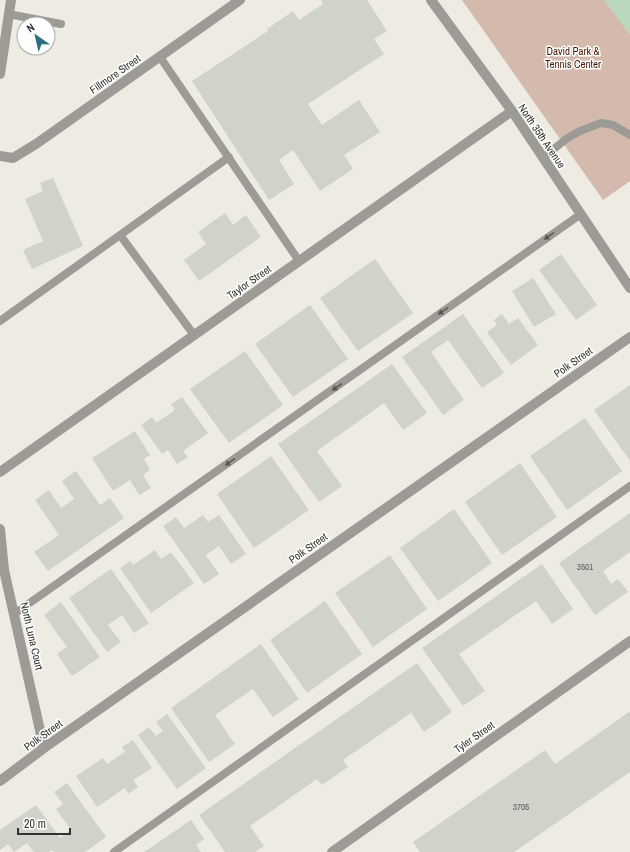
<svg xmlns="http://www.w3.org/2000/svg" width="630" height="852" font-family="'Archivo Narrow',sans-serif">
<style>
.green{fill:#d3baad}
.water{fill:#bbd7bc}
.building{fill:#d0d3c9}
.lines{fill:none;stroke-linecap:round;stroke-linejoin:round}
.service{stroke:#9e9b97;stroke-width:8}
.minor{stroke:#9e9b97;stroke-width:10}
.tertiary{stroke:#9e9b97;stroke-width:10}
.oneway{fill:#585753}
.labels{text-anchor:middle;stroke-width:3;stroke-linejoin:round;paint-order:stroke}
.number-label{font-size:9px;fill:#5a5b56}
.park-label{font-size:11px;fill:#471b00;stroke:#fff}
.street-label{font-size:11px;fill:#33332f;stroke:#fff}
</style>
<rect width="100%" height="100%" fill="#eeece2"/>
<path class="green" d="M462 0H630V181L603 200Z"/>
<path class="water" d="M604 0H630V35Z"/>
<path class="building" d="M321 0H367L387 31 374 39 384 54 308 104 322 125 359 100 380 132 344 155 353 169 320 191 293 150 279 160 294 184 269 200 192 81 268 31 267 29 293 11 299 20 323 4Z
M53 178 83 246 32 269 23 250 43 241 25 199 43 191 40 183Z
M225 213 233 225 246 215 261 237 199 281 184 260 206 244 198 232Z
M561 254 597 305 576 320 539 270Z
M375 259 413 313 358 351 320 298Z
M533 278 556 314 534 327 512 291Z
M310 305 348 359 293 397 255 344Z
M463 314 504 373 482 388 448 340 431 352 464 400 443 415 402 357Z
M502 314 509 324 518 318 538 345 511 365 487 332 497 325 494 320Z
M245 351 283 405 229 443 190 389Z
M392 364 427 413 403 430 384 403 317 451 342 486 319 502 278 444Z
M630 385V461L594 410Z
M182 397 208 433 183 451 188 457 177 464 168 450 162 454 141 425 152 417 156 423 175 410 171 404Z
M585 418 622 471 567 510 530 456Z
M135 431 150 455 144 459 150 470 143 475 151 488 139 495 130 480 113 491 92 458Z
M271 456 309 510 254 548 217 494Z
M520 463 557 517 502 555 465 502Z
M76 471 100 505 110 498 124 518 48 571 34 552 59 535 35 500 49 490 61 508 74 499 62 481Z
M454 509 492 563 438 601 400 548Z
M630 513V552L603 571 611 584 618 579 628 592 595 615 559 563Z
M203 515 208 522 219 515 246 554 231 564 219 546 206 555 219 574 204 584 163 526 176 517 184 528Z
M155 550 161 559 171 552 194 583 151 613 120 568 130 561 133 565Z
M390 555 427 609 373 647 335 593Z
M542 564 573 609 552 624 536 601 459 654 485 691 463 706 422 648Z
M111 569 149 623 134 633 122 615 108 625 121 642 107 652 69 598Z
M325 601 362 654 307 693 270 640Z
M61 602 100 657 72 676 57 654 67 647 44 615Z
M261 644 299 699 273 717 253 689 215 715 235 744 209 762 171 708Z
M417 663 452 712 424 732 411 713 343 760 348 767 322 785 317 779 250 826 264 846 255 852H225L199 815Z
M629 712 630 713V772L514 852H420L413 842 545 750 555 764Z
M167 714 206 768 177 789 138 735 149 727 156 736 163 731 156 722Z
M133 740 152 768 133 780 138 787 128 794 125 788 97 807 76 776 103 758 107 764 125 752 122 747Z
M67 783 106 837 85 852H54L52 850 49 852H34L27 843 14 852 8 844 0 850V830L36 805 60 838 71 830 56 809 63 804 54 792Z
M191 820 204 839 196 845 201 852H144Z"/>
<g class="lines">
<path class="service" d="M8 14 61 24
M160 57 299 261
M543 158 566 139 580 131 601 123 613 125 630 135
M120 235 194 335
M0 321 229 157
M14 614 581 214
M114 852 630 486"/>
<path class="minor" d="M0 74 11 0
M0 156 13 158 36 144 240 0
M0 472 512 111
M0 529 4 570 44 748
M0 781 44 748 630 337
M332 852 630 641"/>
<path class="tertiary" d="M431 0 512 111 630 288"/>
</g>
<defs><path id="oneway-solid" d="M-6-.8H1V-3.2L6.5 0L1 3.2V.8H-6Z"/></defs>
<g class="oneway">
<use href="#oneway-solid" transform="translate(549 236) rotate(145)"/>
<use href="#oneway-solid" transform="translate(443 311) rotate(145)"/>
<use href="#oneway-solid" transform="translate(337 387) rotate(145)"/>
<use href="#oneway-solid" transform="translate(230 462) rotate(145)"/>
</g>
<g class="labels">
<g class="number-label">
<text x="585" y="570">3501</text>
<text x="521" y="810">3705</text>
</g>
<g class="park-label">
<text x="573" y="55">David Park &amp;<tspan x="573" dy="13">Tennis Center</tspan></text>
</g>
<g class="street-label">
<text transform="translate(115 74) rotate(-35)" y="4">Fillmore Street</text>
<text transform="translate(542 136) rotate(56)" y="4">North 35th Avenue</text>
<text transform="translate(249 282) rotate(-35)" y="4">Taylor Street</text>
<text transform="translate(573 362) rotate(-35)" y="4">Polk Street</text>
<text transform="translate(308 548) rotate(-35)" y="4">Polk Street</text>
<text transform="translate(32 636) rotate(77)" y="4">North Luna Court</text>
<text transform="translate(43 735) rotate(-36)" y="4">Polk Street</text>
<text transform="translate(474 737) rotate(-35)" y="4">Tyler Street</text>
</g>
</g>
<g transform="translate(36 36) rotate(326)"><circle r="19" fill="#ffffff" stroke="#adadac"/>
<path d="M0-3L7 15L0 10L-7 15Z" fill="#2d6f81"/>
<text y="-6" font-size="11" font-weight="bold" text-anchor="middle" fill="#33332f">N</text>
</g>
<path d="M18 828v6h52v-6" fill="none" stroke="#33332f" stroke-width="2"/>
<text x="24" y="828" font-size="12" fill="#33332f" stroke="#ffffff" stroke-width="3" paint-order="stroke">20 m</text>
</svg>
